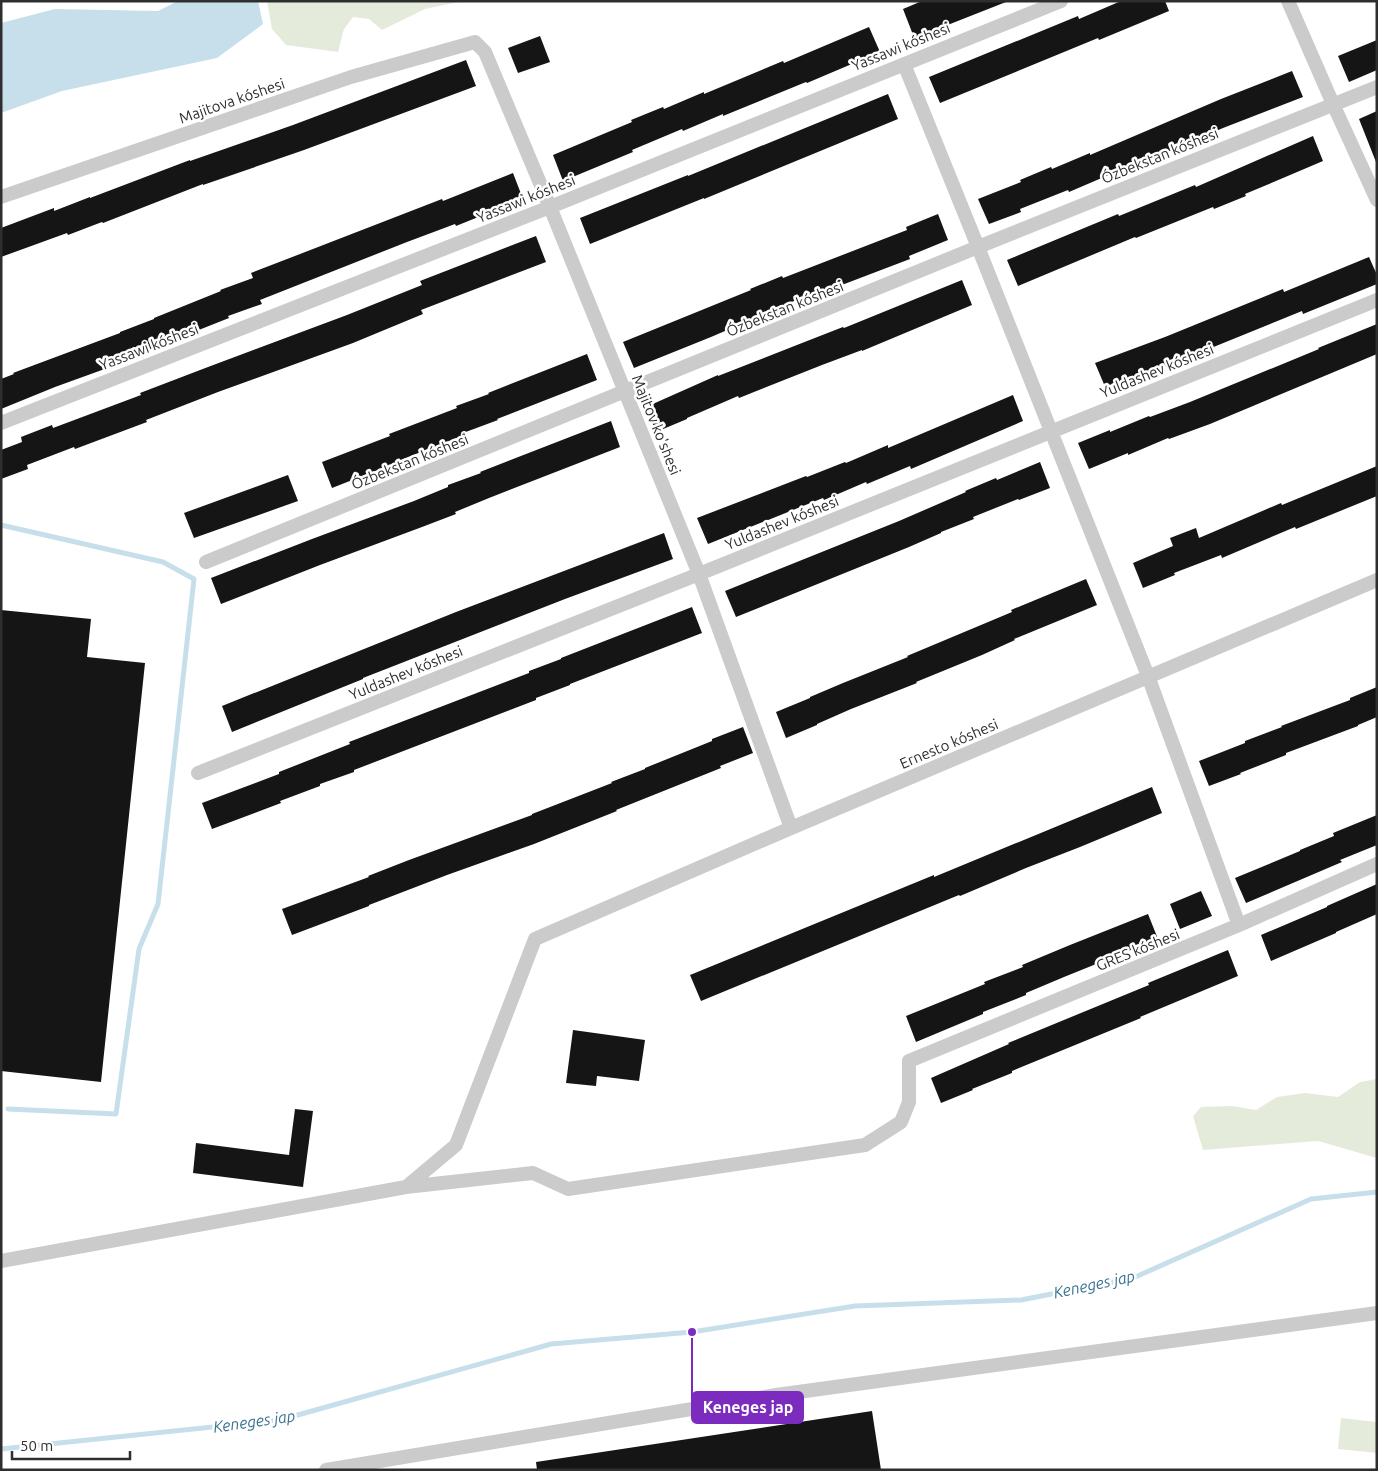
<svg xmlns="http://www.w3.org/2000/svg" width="1378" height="1471" font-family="Ubuntu,sans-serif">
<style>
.green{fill:#e5ebdb}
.water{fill:#c7dfeb}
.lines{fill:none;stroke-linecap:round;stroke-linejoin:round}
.stream{stroke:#c7dfeb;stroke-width:5}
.building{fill:#151515}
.street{stroke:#cbcbcb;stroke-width:14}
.labels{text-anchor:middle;stroke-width:5;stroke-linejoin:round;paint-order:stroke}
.street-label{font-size:15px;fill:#2e2e2e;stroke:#fff}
.water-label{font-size:16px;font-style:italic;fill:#3b7490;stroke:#fff}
.leader{fill:none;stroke:#7b2cbf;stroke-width:2}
.callout-dot{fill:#7b2cbf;stroke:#fff;stroke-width:2}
.callout{fill:#7b2cbf;stroke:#7b2cbf;stroke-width:2}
.callout-label{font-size:16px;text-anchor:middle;font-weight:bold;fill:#fff}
</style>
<rect width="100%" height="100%" fill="#fff"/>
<path class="green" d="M267 1H463L425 9 382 30 369 19 353 17 344 29 338 52 286 45 272 29Z
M1377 1079V1158L1318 1141 1203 1150 1193 1116 1201 1107 1232 1106 1256 1110 1277 1097 1305 1093 1338 1097 1360 1082Z
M1341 1418 1377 1422V1453L1338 1449Z"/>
<path class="water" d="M178 1H258L263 24 217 58 62 91 1 113V23L55 9 158 11Z"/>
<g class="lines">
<path class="stream" d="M1 525 163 562 194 579 158 904 139 949 116 1114 8 1109
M1 1449 280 1420 551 1344 692 1332 855 1306 1021 1300 1133 1278 1311 1199 1377 1192"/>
</g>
<path class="building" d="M922 1H1006V2L940 28 941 30 915 40 903 9Z
M1121 1H1165L1169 11 1099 40 1098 38 940 103 929 77 1078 16 1079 19Z
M869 27 880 52 807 83 806 82 723 116V114L683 131 682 129 632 150 633 152 563 181 553 155 632 122 631 120 663 107 664 109 704 92V94L783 61 784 63Z
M540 36 550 62 518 73 508 48Z
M1377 40V70L1349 82 1338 56Z
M466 60 476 86 304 150 203 185V184L103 223 102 222 68 235 67 233 1 257V228L54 208V211L90 197V198L190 160V161L293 125Z
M1292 71 1303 97 1223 128 1112 176 1111 174 1069 192 1068 190 1020 209 1021 212 989 224 978 199 1021 182 1020 180 1051 167 1052 169 1090 153V155L1221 99Z
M888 94 898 119 704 199V198L590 244 580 218 688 175V176Z
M1377 111V162H1376L1359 119Z
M1313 136 1323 161 1283 178 1245 194 1246 196 1214 209 1213 207 1136 238 1135 237 1018 286 1007 260 1118 214 1119 216 1195 185 1196 187Z
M513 173 523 199 456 226 455 224 407 242 260 300 262 304 228 316 229 318 123 360 124 362 55 387 1 409V379L14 374 13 373 120 333V332L154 319V318L221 291 220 290 253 278 251 273 442 199 443 201Z
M938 214 948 240 909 256 910 259 805 299 804 297 752 318 753 319 711 337 634 368 623 342 751 290 750 289 782 276 783 278 907 230 906 227Z
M536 236 546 262 421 310 423 314 353 343 218 392 146 420 147 422 75 449 74 447 27 465 28 469 1 479V450L22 442 21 437 52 425 53 428 141 395 140 393 208 367 347 315 422 285 420 281Z
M1369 257 1377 275V284L1303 314 1302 311 1184 359 1106 389 1095 363 1165 337 1283 289 1284 292Z
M962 280 972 305 862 351V350L822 365 739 398 738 396 687 418V419L656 432 646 407 718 375V376L802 343 843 327 844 328Z
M1377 324V354L1210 424 1169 439 1168 438 1128 455V453L1089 469 1078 443 1110 430V432L1149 416 1150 417 1190 402 1319 349 1318 348Z
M587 354 597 380 497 419 498 420 463 433 464 435 398 461V462L332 488 322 462 390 436 389 434 457 408 456 406 489 394 488 393Z
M1013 395 1023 421 911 469 910 466 867 484 866 482 824 500 823 498 708 544 697 518 806 476 807 477 845 462 846 463 888 445V448Z
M611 421 620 447 489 498 455 512 456 514 422 527 320 565 221 604 211 578 312 539 414 501 448 487V485L481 473 480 472Z
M1040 462 1050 488 1019 500 1018 499 973 517 974 519 941 532V533L909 547 736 617 725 591 899 521 966 492 965 491 996 478 997 480Z
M1377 466V496L1296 529 1295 527 1222 558 1221 555 1174 573 1175 575 1143 588 1133 563 1173 546 1170 538 1196 528 1199 538 1281 503 1282 505Z
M288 475 298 501 194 538 184 513Z
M664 533 673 559 565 599 363 678V679L232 732 222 706 456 612Z
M1086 579 1097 605 1014 639 1015 640 982 655 916 682 917 683 851 709 817 724V725L786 738 776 712 810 698V697L843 683 908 657 907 656 1012 612 1011 610Z
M692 607 702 633 570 684V685L536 698V700L354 770V772L320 784V786L280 801 281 803 212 829 202 803 279 774V772L350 744 349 742 529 673V671L561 659V658Z
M1 610 91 619 87 657 145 663 101 1082 1 1071Z
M1377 687V717L1358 725V726L1286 753V755L1240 773 1241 774 1209 786 1199 761 1245 743V741L1282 727 1281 726 1350 700V698Z
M743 727 753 753 720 766 721 768 616 810 617 811 534 844 447 875 369 905V906L292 935 282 909 369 877 368 876 409 860 532 815V814L612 783 611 782 645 769V768L712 741V739Z
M1152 787 1162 813 1080 847 1026 868 960 896 959 895 701 1001 690 975 934 875V877Z
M1377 815V845L1340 860 1342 862 1246 903 1235 878 1300 851V850L1334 836 1333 833Z
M1377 884V914L1336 932V933L1271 961 1261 935 1327 907V906Z
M1201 891 1212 916 1180 929 1170 904Z
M1148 914 1158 939 1064 977 1026 993V995L983 1012V1014L916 1042 906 1016 985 984 984 982 1023 967 1022 965 1070 945Z
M1228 950 1238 976 1140 1017 1141 1018 1012 1071V1073L972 1089 973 1090 941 1103 931 1078 1009 1044 1008 1043 1149 985 1148 983Z
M573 1030 645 1040 639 1081 597 1076 596 1086 566 1083Z
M295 1109 313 1111 303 1187 193 1173 196 1143 289 1155Z
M872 1411 881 1470H537L536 1462Z"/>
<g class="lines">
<path class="street" d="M1288 1 1333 104 1377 200
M904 64 978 247 1148 676 1239 925
M1 197 351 77 475 42 485 52 550 207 699 574 791 828
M1 423 550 207 1061 1
M206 562 978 247 1377 87
M198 773 699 574 1377 300
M406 1187 533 1173 568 1189 865 1145 901 1122 909 1102V1061L1239 925 1377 864
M1 1261 406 1187 456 1145 535 939 791 828 1377 580
M326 1470 776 1395 1377 1313"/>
</g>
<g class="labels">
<g class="street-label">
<text transform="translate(901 47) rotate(-22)" y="5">Yassawi kóshesi</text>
<text transform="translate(232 101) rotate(-19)" y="5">Majitova kóshesi</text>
<text transform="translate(1160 156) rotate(-22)" y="5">Ózbekstan kóshesi</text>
<text transform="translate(526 199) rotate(-22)" y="5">Yassawi kóshesi</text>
<text transform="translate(785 309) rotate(-22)" y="5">Ózbekstan kóshesi</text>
<text transform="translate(149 347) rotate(-21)" y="5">Yassawi kóshesi</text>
<text transform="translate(1157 371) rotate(-22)" y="5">Yuldashev kóshesi</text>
<text transform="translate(656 425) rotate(68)" y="5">Majitov ko'shesi</text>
<text transform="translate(410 462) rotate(-22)" y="5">Ózbekstan kóshesi</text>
<text transform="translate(782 523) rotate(-22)" y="5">Yuldashev kóshesi</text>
<text transform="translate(406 673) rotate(-22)" y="5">Yuldashev kóshesi</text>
<text transform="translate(949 744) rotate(-23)" y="5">Ernesto kóshesi</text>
<text transform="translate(1138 950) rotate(-22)" y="5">GRES kóshesi</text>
</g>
<g class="water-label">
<text transform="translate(1094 1284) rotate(-12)" y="6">Keneges jap</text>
<text transform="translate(254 1421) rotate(-8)" y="6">Keneges jap</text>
</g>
</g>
<path class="leader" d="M692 1332L692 1407"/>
<circle class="callout-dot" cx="692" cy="1332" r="5"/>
<rect class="callout" x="692" y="1392" width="111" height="31" rx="5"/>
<g class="callout-label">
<text x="748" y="1413">Keneges jap</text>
</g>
<rect width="1378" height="1471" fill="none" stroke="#2e2e2e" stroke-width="5"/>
<path d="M12 1451v8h118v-8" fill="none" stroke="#2e2e2e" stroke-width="2.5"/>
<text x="20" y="1451" font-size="15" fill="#2e2e2e" stroke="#ffffff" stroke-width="4" paint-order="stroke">50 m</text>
</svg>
